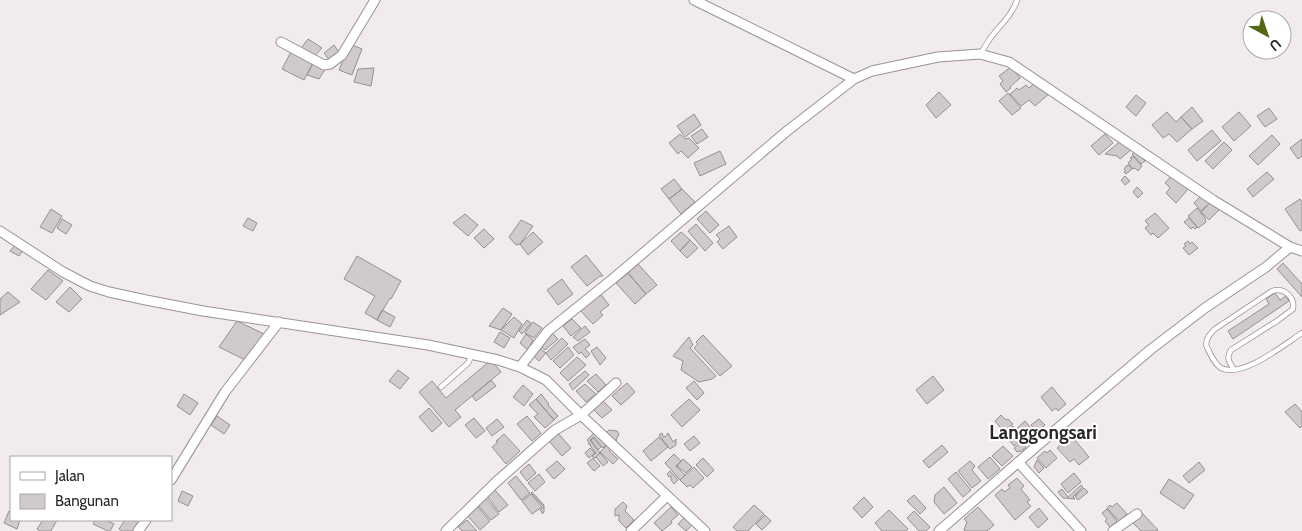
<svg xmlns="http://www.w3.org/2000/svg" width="1302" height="531" font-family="Cabin,sans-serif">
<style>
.building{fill:#d1cacd;stroke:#958f91}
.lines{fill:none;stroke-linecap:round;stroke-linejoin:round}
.lane-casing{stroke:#999395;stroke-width:6}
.street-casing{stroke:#999395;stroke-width:11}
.lane{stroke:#fff;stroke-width:4.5}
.street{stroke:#fff;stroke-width:9}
.labels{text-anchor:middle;stroke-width:4;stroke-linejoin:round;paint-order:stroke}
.quarter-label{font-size:19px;font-weight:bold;fill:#282627;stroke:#fff}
</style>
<rect width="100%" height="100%" fill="#f2ebee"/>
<path class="building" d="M308 39 322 48 313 58 299 51Z
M350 44 362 49 352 75 339 70Z
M334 45 341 55 331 62 324 53Z
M292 50 313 63 304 80 282 69Z
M313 63 326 68 319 79 307 75Z
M1011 67 1020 78 1010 87 1011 88 1006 92 1000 84 1003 81 999 76Z
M374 68 371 86 354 82 358 69Z
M1039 79 1051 92 1035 106 1029 100 1021 106 1010 94 1017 88 1019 90 1026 85 1029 88Z
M939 92 951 105 936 118 926 105Z
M1008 93 1021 108 1012 115 999 101Z
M1136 95 1146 103 1136 116 1126 107Z
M1192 107 1203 121 1192 129 1181 117Z
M1269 108 1277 119 1265 127 1257 116Z
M1167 112 1176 122 1181 117 1192 129 1177 142 1169 134 1163 138 1152 125Z
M1239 112 1251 126 1234 141 1222 127Z
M694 114 701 125 685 137 677 126Z
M702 129 708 137 697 144 691 136Z
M1212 130 1221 141 1197 161 1188 150Z
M680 134 685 139 689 138 699 148 688 158 681 151 678 154 669 143Z
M1105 134 1113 143 1099 155 1091 146Z
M1272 135 1280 144 1258 165 1249 156Z
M1123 139 1132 149 1120 159 1117 156 1105 154Z
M1302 139V156L1298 159 1290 148Z
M1224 142 1232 150 1213 169 1205 161Z
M720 151 726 164 700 176 694 163Z
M1136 151 1145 161 1141 164 1132 154Z
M1133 156 1142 166 1138 171 1135 168 1133 169 1128 163 1132 159 1130 158Z
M1127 165V166L1129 165 1132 169 1126 174 1124 172 1126 171 1124 169Z
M1267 172 1274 179 1253 197 1247 189Z
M1173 174 1189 188 1176 203 1166 193 1170 188 1165 183Z
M1125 176 1130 181 1125 185 1121 180Z
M674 179 682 189 669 199 661 189Z
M1137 187 1143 193 1138 198 1133 192Z
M682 189 695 202 681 214 669 199Z
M1203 194 1212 201 1201 211 1194 203Z
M1300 199 1302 202V230L1300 231 1285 209Z
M1213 200 1221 208 1209 220 1201 212Z
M1197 208 1205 218 1206 222 1198 228 1188 216Z
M51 209 62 216 52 233 40 227Z
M706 211 719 225 710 233 697 219Z
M1155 213 1169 228 1158 238 1153 233 1151 235 1145 228 1149 225 1145 221Z
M465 214 478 225 468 236 453 223Z
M248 218 257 223 253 231 243 226Z
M1189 218 1197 227 1195 229 1193 227 1191 229 1184 222Z
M62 219 72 225 66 234 57 228Z
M521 220 533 226 520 244 516 245 509 237Z
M696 224 713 243 705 251 688 231Z
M729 226 737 237 723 249 717 242 720 239 716 235Z
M484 229 494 239 484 248 474 238Z
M533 232 543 242 528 255 520 244Z
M681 232 690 240 680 251 671 241Z
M690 240 698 248 687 258 680 251Z
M1188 241 1190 244 1192 242 1198 248 1189 255 1183 248 1186 246 1184 244Z
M15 245 24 249 19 256 10 251Z
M586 255 603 276H600L587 286 571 267Z
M357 256 401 281 391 299 390 298 377 320 365 313 375 296 344 279Z
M1283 263 1302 284V297L1277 269Z
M638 264 657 285 646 294 628 273Z
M48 270 63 281 46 300 31 289Z
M628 273 646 294 635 304 616 283Z
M562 279 573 294 558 305 547 290Z
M70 287 82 299 69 312 56 302Z
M8 292 20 302 0 315V299Z
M599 292 609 305 600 312 603 315 593 324 579 309Z
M1275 293 1280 300 1286 296 1289 301 1233 339 1228 331 1269 304 1266 299Z
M503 308 512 314 501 330 489 326Z
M382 310 395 317 390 327 377 320Z
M514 317 522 324 514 338 501 330Z
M572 319 581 328 571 336 563 326Z
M527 320 531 323 522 334 519 331Z
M237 321 266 335 245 360 219 347Z
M533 322 542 328 534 338 525 333Z
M585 326 590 332 578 341 573 337Z
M500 332 510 338 504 348 494 342Z
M552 333 558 339 545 350 540 345Z
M526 334 533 340 528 350 520 343Z
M703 335 732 366 720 376 694 348 698 344 696 342Z
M689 337 693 345 690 348 716 376 712 379 699 382 681 370 683 361 673 356Z
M562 338 568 344 551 360 546 353Z
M585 339 590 345 585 349 590 354 586 358 581 352 579 354 573 347Z
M537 346 546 353 539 361 530 353Z
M568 347 574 355 560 368 553 361Z
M597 347 606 358 600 365 591 351Z
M577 357 586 365 568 381 560 373Z
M491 360 501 372 455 410 461 417 449 427 419 392 432 381 446 398Z
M398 370 409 378 400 389 389 381Z
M585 371 589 375 573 390 569 384Z
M596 374 606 385 598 392 587 381Z
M933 376 944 390 927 404 916 390Z
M491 380 496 386 476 401 472 396Z
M694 381 704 393 697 400 686 388Z
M627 383 635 392 621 405 612 396Z
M585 384 596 394 586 402 576 391Z
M523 385 533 394 524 406 513 397Z
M1052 387 1066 404 1058 411 1056 408 1052 411 1041 397Z
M184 394 198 403 190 415 177 406Z
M541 394 549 404 548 405 558 416 554 420 536 399Z
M536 399 554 420 545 428 534 417 538 414 529 405Z
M689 399 700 410 682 427 671 415Z
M603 401 612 410 602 418 592 408Z
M1295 404 1302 412V426L1300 428 1285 412Z
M429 408 442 423 432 432 419 417Z
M1001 415 1006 420 1008 419 1013 424 1004 432 995 421Z
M217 416 230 425 224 434 211 425Z
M527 416 541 433 532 441 517 424Z
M474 418 485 431 476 438 465 425Z
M497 419 504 427 492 436 486 428Z
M1039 419 1045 425 1037 432 1031 425Z
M1025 421 1041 440 1033 447 1017 428Z
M1013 426 1023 438 1014 446 1004 434Z
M609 430 617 431 619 434 616 440 619 447 604 435Z
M596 431 607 444 603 448 594 437 590 440 600 453 595 458 592 456 596 453 591 447 590 444H588L589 442 587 440Z
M557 432 571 448 562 456 548 440Z
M662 433 663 436 665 437 668 433 673 442 676 439V445L670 449 659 435Z
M504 434 520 451 506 464 492 447 498 442 496 441Z
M1070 434 1089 457 1079 465 1074 459 1070 462 1057 448 1062 443 1061 441Z
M694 436 700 443 690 451 684 444Z
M659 437 668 447 651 461 643 451Z
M593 438 601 447 598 450 591 440Z
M1022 442 1027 449H1023V453L1020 451 1017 452 1014 448Z
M609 443 613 447 609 451 618 459 613 464 600 452Z
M942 445 948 452 929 468 923 461Z
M1003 446 1013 456 1002 466 992 456Z
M590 448 595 453 589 458 585 453Z
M1050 450 1057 458 1046 468 1037 458 1045 451 1047 453Z
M600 453 608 462 603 466 596 457Z
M674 454 681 461 676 466 685 475 680 480 665 463Z
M990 457 1000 469 988 479 978 467Z
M593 458 600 466 594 471 587 463Z
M703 458 714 470 707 477 696 465Z
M683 459 692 467 686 473 677 466Z
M1037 460 1044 468 1039 473 1034 467Z
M557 461 565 469 554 479 546 470Z
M970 461 975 466 972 470 981 481 972 488 958 471Z
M1199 462 1205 470 1189 483 1183 476Z
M529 464 536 473 527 481 520 472Z
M694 467 704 478 693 488 690 485 687 487 680 480Z
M670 471 678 480 674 484 671 480V476L669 477 667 474Z
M956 472 971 490 963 497 948 479Z
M1074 473 1081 482 1068 493 1061 484Z
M539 474 545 482 535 491 528 483Z
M516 476 530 493 521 500 508 483Z
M1017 478 1024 486 1021 489 1030 500 1027 502 1031 506 1015 520 995 495 1002 489 1004 492 1010 488 1008 485Z
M1169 479 1194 495 1184 509 1160 493Z
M1081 485 1083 487 1073 497 1075 499 1063 498 1058 492 1062 489 1068 497Z
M944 487 957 503 944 514 934 502 935 495Z
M1084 488 1088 492 1078 500 1075 496Z
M494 489 508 505 499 512 486 495Z
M182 491 193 496 188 506 178 501Z
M532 492 544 505V512L542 514V512L540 510 544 507 531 493Z
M531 494 542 507 532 514 522 501Z
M914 495 926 508 920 514 907 501Z
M485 497 499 514 491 520 477 504Z
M864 497 873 507 862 518 853 508Z
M623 502 627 506 625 511 634 520 626 528 619 521V515L615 516V509Z
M1117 503 1127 514 1119 521 1107 508 1110 505 1112 507Z
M754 505 764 514 748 531H737L733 527Z
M477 506 490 521 480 530 467 515Z
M671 507 678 515 671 521 672 523 662 531 654 523Z
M978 507 994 525 987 531H965L964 530 967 522 964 519Z
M1039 508 1048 519 1038 528 1029 517Z
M1107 509 1117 521 1110 527 1105 521 1107 519 1102 513Z
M889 510 908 529 906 531H882L875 523Z
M9 511 11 512V520H20L17 529 4 523Z
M914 511 930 527 926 531H919L907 518Z
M1142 513 1158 530 1157 531H1141L1132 522Z
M765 515 771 521 762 530 756 524Z
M685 517 693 524 686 531 678 524Z
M43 520H57L51 531H40L37 529Z
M95 520H106L114 524 110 531H108L93 524Z
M125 520H139L133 531H122L119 529Z
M467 520 477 531H462L458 527Z"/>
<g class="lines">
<defs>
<path id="lane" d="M980 54C983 50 986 45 989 40 998 27 1012 16 1017 0
M1234 369C1229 362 1226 358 1231 350L1277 321 1293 309C1295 297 1284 287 1272 291L1215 329C1210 334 1206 338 1206 345 1210 353 1214 364 1221 368 1242 379 1285 344 1302 333
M441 387 468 363 470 359 469 354"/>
<path id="street" d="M694 0 854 79
M281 42 324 65 330 64 342 55 375 0
M0 231 63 272 90 286 109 292 146 300 203 311 428 345 498 360 520 367 546 380 581 415 705 531
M520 367 548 331 615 277 787 131 854 79 872 71 938 57 980 54 1009 62 1213 200 1290 247 1302 251
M1018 462 1081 531
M171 480 225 392 279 322
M138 531 146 520
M446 531 496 482 555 430 581 415 616 383
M631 531 667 496
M939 531 1038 445 1150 350 1205 308 1266 267 1290 247
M1113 531 1137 514"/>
</defs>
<use href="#lane" class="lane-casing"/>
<use href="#street" class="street-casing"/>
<use href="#lane" class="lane"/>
<use href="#street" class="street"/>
</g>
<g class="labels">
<g class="quarter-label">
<text x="1043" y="439">Langgongsari</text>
</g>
</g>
<rect x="10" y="456" width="162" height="65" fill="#ffffff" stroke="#a9a8a9"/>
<rect x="20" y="472" width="25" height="8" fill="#ffffff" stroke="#a9a8a9"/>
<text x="55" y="481" font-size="15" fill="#282627">Jalan</text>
<rect x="20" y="494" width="25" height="15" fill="#d1cacd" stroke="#a9a8a9"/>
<text x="55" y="506" font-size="15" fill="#282627">Bangunan</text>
<g transform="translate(1267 35) rotate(140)"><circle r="24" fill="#ffffff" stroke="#a9a8a9"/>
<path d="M0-4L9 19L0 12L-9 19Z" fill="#536612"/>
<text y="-8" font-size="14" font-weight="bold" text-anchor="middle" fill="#282627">U</text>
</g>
</svg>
